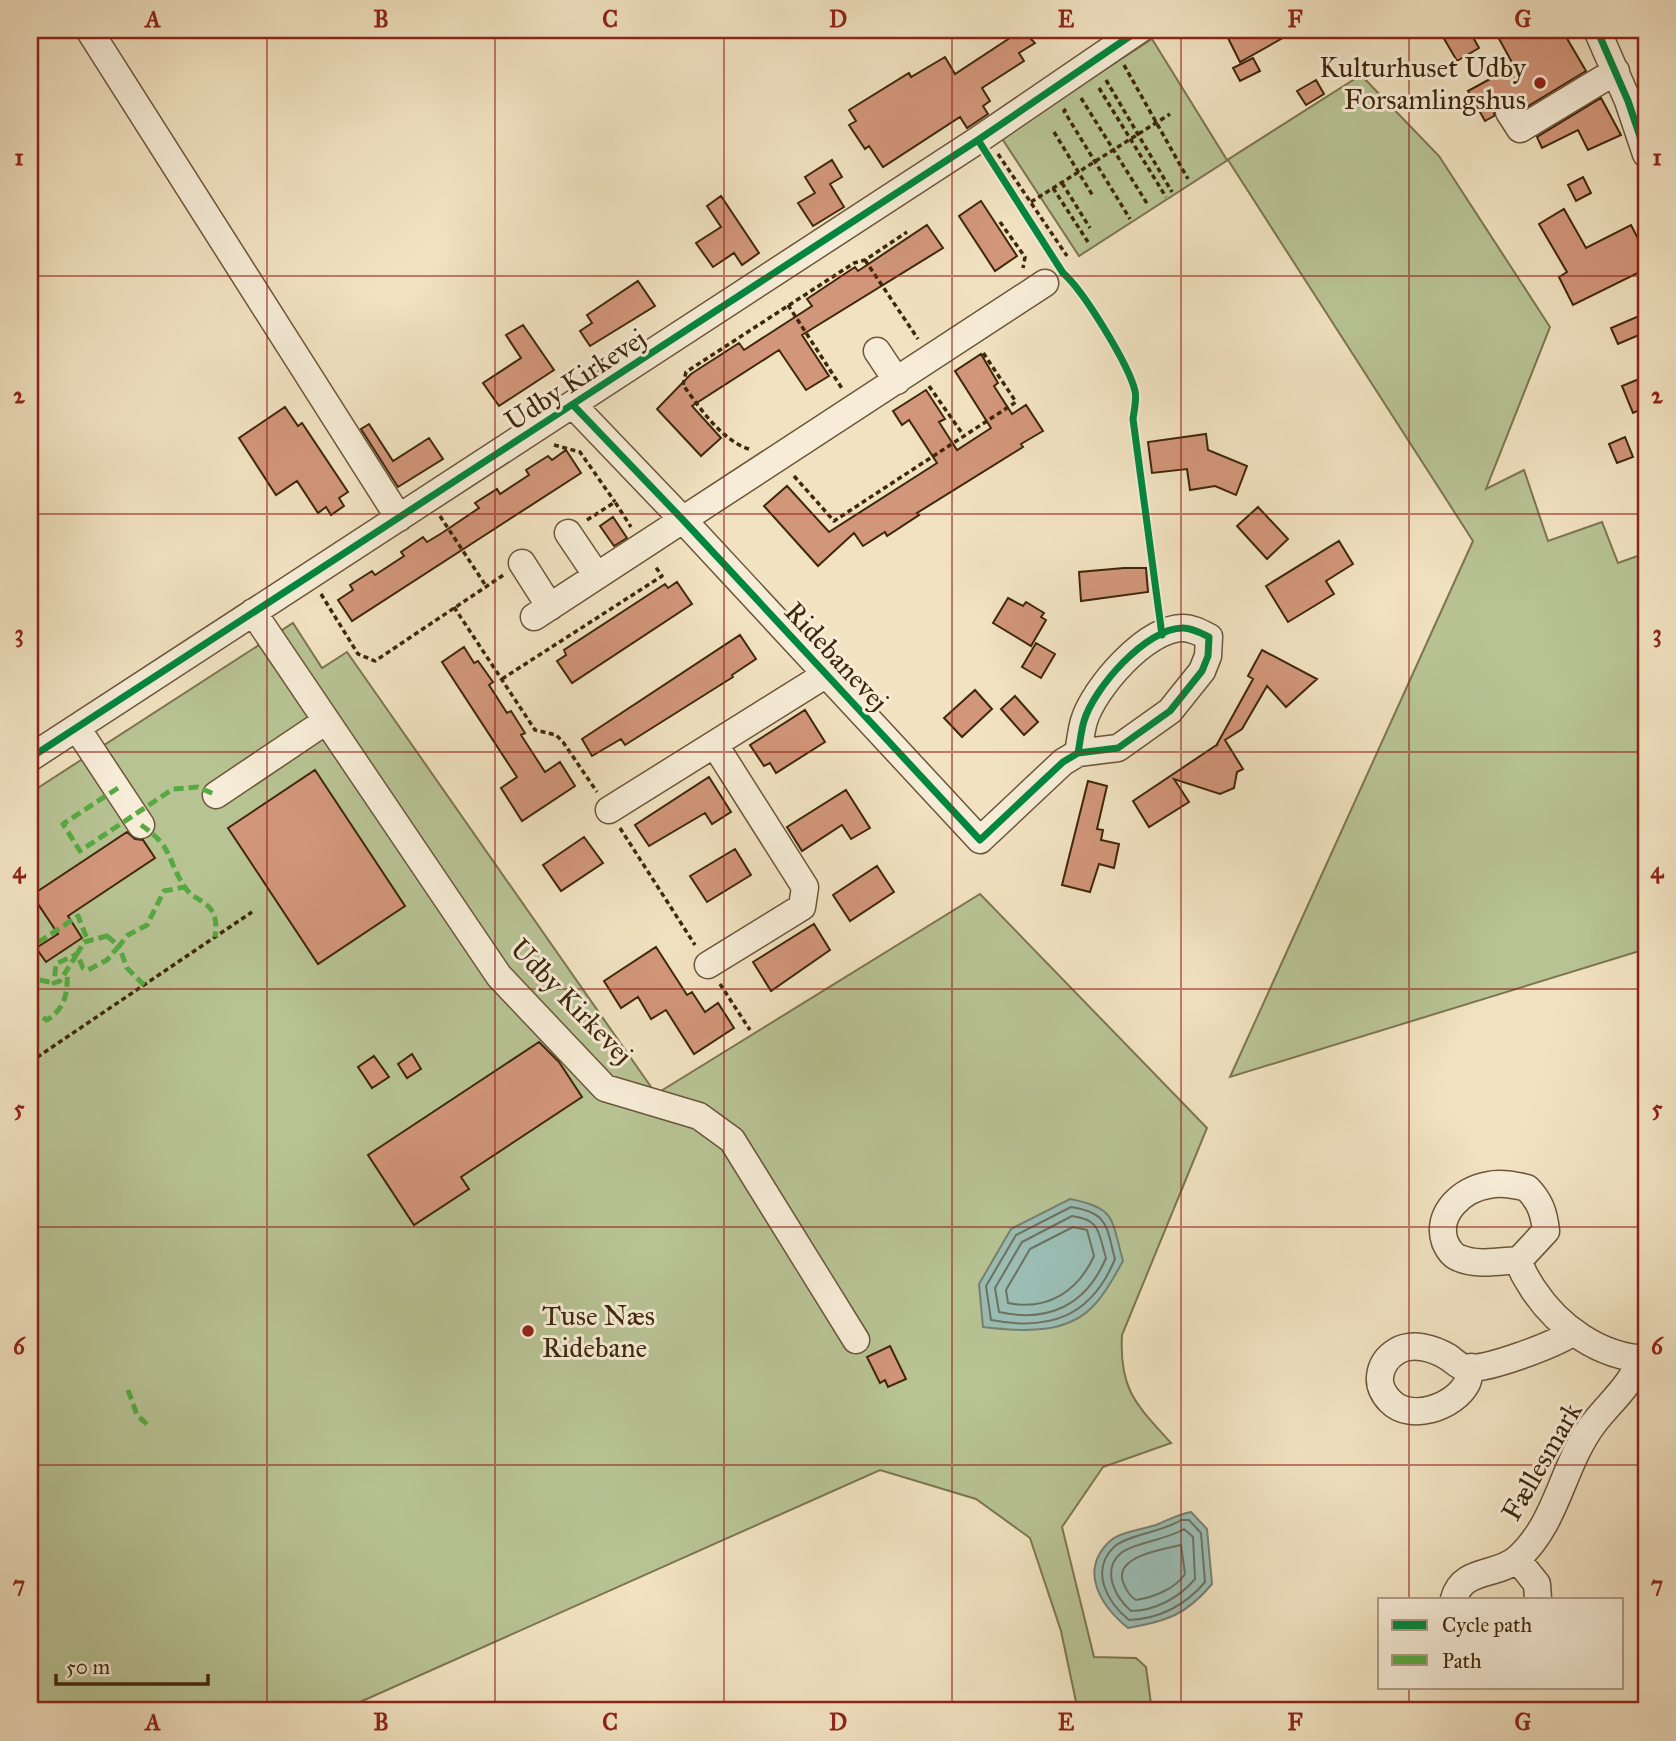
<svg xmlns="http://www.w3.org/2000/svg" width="1676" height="1741" font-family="'IM FELL Great Primer',serif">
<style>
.green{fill:#b8c394;stroke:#7c7550;stroke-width:2}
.water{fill:#9bbdb4;stroke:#768170;stroke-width:2}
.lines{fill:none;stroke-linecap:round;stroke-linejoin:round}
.shore{stroke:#6d7260;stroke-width:2}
.building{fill:#d2967a;stroke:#3f270b;stroke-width:2}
.minor-casing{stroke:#6c5638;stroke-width:29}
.path{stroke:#3f270b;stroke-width:3.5;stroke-dasharray:5 3.5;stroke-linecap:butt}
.minor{stroke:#f6ecd7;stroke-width:26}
.quiet{stroke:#56aa41;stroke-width:5;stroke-dasharray:10 5;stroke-linecap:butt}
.cycleway-casing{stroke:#f6ecd7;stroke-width:11}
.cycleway{stroke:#00873e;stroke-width:7}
.grid{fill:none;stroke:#8f2418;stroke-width:2;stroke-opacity:0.55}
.poi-dot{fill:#8f2418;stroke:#f6ecd7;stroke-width:2.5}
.labels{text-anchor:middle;stroke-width:6;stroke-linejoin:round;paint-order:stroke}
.poi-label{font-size:28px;fill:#3f270b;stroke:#f6ecd7;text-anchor:end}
.street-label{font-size:28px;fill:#3f270b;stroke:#f6ecd7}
.neatline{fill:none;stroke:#8f2418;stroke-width:2.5}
.grid-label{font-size:23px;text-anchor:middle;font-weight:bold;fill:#8f2418}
</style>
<rect width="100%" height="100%" fill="#f1e2c1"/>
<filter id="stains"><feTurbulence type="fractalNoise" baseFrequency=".00286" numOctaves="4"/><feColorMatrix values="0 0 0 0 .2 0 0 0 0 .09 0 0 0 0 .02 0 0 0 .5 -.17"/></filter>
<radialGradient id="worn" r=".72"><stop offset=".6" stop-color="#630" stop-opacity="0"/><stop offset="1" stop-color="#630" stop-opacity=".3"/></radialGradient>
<path class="green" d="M1152 39 1227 160 1361 75 1439 156 1550 327 1486 489 1524 470 1548 541 1602 522 1618 563 1646 553V949L1230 1077 1473 541 1228 160 1079 256 1001 137Z
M293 623 322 668 347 652 656 1094 980 894 1207 1128 1122 1335C1119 1390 1136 1404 1171 1443L1103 1467 1062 1527 1094 1657 1136 1658 1146 1667 1152 1711H1078L1061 1631 1030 1538 976 1499 880 1470 340 1711H30V793Z"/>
<path class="water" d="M1070 1199C1117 1208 1111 1219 1123 1261 1115 1275 1107 1291 1096 1303 1068 1336 1023 1331 983 1327L979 1284 1011 1229Z
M1191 1512 1207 1529 1212 1584C1186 1615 1167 1621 1128 1628 1101 1606 1078 1571 1110 1541 1120 1532 1143 1529 1156 1525 1169 1520 1178 1514 1191 1512Z"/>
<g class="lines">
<path class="shore" d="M1071 1207C1109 1213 1106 1226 1115 1259 1091 1317 1050 1331 991 1320L986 1286 1016 1235Z
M1072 1216C1101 1220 1098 1232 1106 1258 1086 1305 1049 1323 999 1312L995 1288 1022 1242Z
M1073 1227 1087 1230 1094 1256C1078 1291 1048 1311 1008 1303L1006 1290 1030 1249Z
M1181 1520H1189L1201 1533 1205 1582C1186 1605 1159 1619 1129 1620 1107 1602 1089 1570 1115 1546 1130 1534 1163 1532 1181 1520Z
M1184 1529 1193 1537 1195 1579C1180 1597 1155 1611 1131 1611 1115 1597 1101 1570 1121 1553 1135 1542 1167 1540 1184 1529Z
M1181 1545 1185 1574C1175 1589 1154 1597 1136 1600 1129 1596 1126 1590 1123 1582 1114 1556 1164 1549 1181 1545Z"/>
</g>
<path class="building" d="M1022 30 1035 43 1019 53 1024 61 982 88 990 101 983 106 988 114 967 128 960 117 883 167 869 146 865 149 849 125 856 121 849 110 909 73 911 77 945 57 955 74Z
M1224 30H1297L1240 62Z
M1439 30H1469L1479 48 1457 61Z
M1511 30H1562L1586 71 1525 108 1516 98H1501L1495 105 1494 116 1485 121 1468 91 1514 66 1498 37Z
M1253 58 1260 71 1240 81 1233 68Z
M1316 80 1324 94 1306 105 1297 91Z
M1601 98 1621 135 1588 150 1578 130 1542 148 1537 137Z
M832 160 842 177 830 184 844 207 813 226 798 203 815 193 805 177Z
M1583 177 1591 193 1576 201 1568 185Z
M721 196 759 253 742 265 734 253 713 267 696 243 721 227 707 206Z
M981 201 1017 256 995 271 959 216Z
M1564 209 1586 248 1631 225 1646 254V269L1573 305 1559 277 1567 272 1539 224Z
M927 225 943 248 802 335 829 376 806 390 779 350 692 406 721 438 701 456 657 409 691 374 739 343 744 350 812 306 807 299 855 267 858 271Z
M638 281 655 306 590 346 580 331 592 323 587 315Z
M1646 313V332L1618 344 1611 328Z
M523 325 554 370 499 406 483 383 521 358 506 335Z
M981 354 998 383 994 386 1012 414 1026 405 1043 431 1021 444 1023 447 917 513 919 515 887 536 885 532 863 546 854 533 818 566 764 506 787 486 829 532 937 463 909 420 902 425 893 411 926 390 945 419 939 422 957 450 991 428 955 371Z
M1646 376V407L1633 413 1622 386Z
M285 407 298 426 302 423 348 492 339 498 344 506 331 515 326 507 318 513 297 481 276 495 239 438Z
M369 424 393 461 429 438 443 459 398 487 361 429Z
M1206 434 1208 450 1247 466 1236 495 1215 486 1190 490 1187 469 1152 473 1148 442Z
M1625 437 1633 457 1617 463 1609 444Z
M566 450 581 473 352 621 338 600 353 590 350 585 372 571 375 575 404 556 401 552 423 537 427 542 442 533 479 508 475 503 497 489 500 494 529 475 526 470 548 456 552 460Z
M1258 507 1288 539 1267 559 1237 526Z
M613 517 627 538 614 546 600 526Z
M1339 541 1353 564 1326 581 1334 594 1288 622 1266 586Z
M1124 568H1146L1148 592 1081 601 1079 572Z
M677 582 692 604 572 683 557 661 566 655 564 650 665 584 668 588Z
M1008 598 1023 606 1026 602 1044 613 1041 617 1046 620 1031 646 993 623Z
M740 635 756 659 732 675 733 677 625 745 621 739 592 756 582 739Z
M1036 643 1055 654 1041 678 1022 667Z
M464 647 474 663 478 661 493 682 489 685 507 713 511 711 525 733 521 735 545 772 560 762 575 786 522 821 501 788 517 777 442 662Z
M1262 650 1317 679 1286 707 1267 686 1242 729 1225 740 1243 769 1237 772 1234 788 1220 794 1174 779 1189 802 1149 827 1133 801 1218 744 1216 746 1253 679 1248 676Z
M975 690 992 709 962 737 944 718Z
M1015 696 1038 722 1024 735 1001 709Z
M805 710 825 742 776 773 770 763 764 766 750 745Z
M315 770 405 906 318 964 228 828Z
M709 777 731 812 712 824 705 813 649 846 635 825Z
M1088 781 1107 786 1097 829 1103 830 1101 840 1119 844 1114 868 1099 864 1090 892 1062 885Z
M846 790 870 828 851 839 842 825 802 851 787 827Z
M127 832 135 839 143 840 155 858 68 916 82 938 46 962 36 948 58 934 32 895Z
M584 837 603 863 561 891 543 865Z
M735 849 751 875 707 902 690 876Z
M877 866 894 892 850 921 833 895Z
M814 924 830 950 771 991 753 962Z
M656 947 687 995 692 992 705 1012 718 1003 734 1028 694 1054 666 1010 651 1019 638 997 621 1008 604 981Z
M539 1042 559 1062 582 1097 461 1177 469 1189 414 1225 368 1155Z
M412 1054 421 1069 407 1078 398 1064Z
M374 1056 389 1077 372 1088 358 1067Z
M890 1346 906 1379 888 1387 885 1380 880 1383 867 1357Z"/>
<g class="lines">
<defs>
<path id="minor" d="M89 30 399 518
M1597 30 1628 101 1646 154
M1509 112 1520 129 1616 71
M877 351 897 381
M573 405 684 521 980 840 1063 762 1078 753C1080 743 1081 731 1084 721 1094 688 1146 628 1183 628 1192 628 1201 633 1209 637L1208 656 1202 671 1170 711 1118 748 1078 753
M568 533 597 576
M522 563 550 607
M253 612 499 976 605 1088 699 1116 732 1140 856 1340
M534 617 1045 283
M77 728 141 825
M30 758 978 140 1139 30
M216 795 326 721
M609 810 825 675
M708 965 802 907 805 887 715 745
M1519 1260C1501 1261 1477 1266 1459 1258 1453 1256 1448 1249 1445 1242 1435 1214 1462 1189 1489 1185 1501 1182 1515 1185 1527 1188 1540 1201 1544 1213 1546 1231L1519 1260C1521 1271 1527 1279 1533 1289 1558 1327 1600 1357 1646 1359
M1471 1367C1470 1372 1469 1378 1467 1383 1454 1408 1410 1422 1390 1401 1384 1395 1379 1386 1380 1377 1381 1366 1387 1357 1397 1351 1412 1342 1433 1348 1448 1357 1453 1360 1459 1367 1466 1368 1488 1370 1553 1345 1572 1333
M1517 1559 1537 1584 1538 1599
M1454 1599C1462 1567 1498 1577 1518 1558 1558 1522 1562 1465 1594 1423 1611 1401 1631 1386 1640 1359"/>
</defs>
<use href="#minor" class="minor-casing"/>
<path class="path" d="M1124 65 1188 179
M1106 80 1172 192
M1099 88 1166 197
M1081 98 1148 205
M1066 109 1064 111 1130 219
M1054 132 1093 196
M998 154 1067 256
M1062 183 1090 228
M1053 188 1088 242
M1031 202 1170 114
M1000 222 1025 257 1023 268
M865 260 918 339
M788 305 843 390
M929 386 964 436
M554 445 580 452 615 502
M749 449C721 440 700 408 683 385L686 372 854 263 865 260 907 232
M794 476 834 521 1016 402 982 351
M440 516 486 586
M587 520 615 502 631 527
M321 594 358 654 375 661 505 574
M454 607 535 730 556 735 563 742 597 792
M502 679 662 576 655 566
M620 828 695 945
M720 984 750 1030
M30 1062 252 912"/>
<use href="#minor" class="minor"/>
<path class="quiet" d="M118 788 63 824 80 851 173 789 198 787 216 795
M141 825C176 849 165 860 187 890 193 898 206 901 212 911 217 919 216 928 215 937
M107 936 119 946 107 960 88 970 83 968 77 954 84 942Z
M77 954 60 981 54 983 56 964Z
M30 955 39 942 78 916 88 941
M30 973V978L54 983
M144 985 127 968 119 946 128 935 147 925 164 891 185 887
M30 1010 47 1020C66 1008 68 991 67 971
M128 1390 137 1415 148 1425"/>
<defs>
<path id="cycleway" d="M1597 30 1628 101 1646 154
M978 140 1063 273C1083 290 1129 365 1135 391 1137 399 1134 411 1133 419L1162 635
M573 405 684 521 980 840 1063 762 1078 753C1080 743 1081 731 1084 721 1094 688 1146 628 1183 628 1192 628 1201 633 1209 637L1208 656 1202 671 1170 711 1118 748 1078 753
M30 758 978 140 1139 30"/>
</defs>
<use href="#cycleway" class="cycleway-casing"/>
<use href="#cycleway" class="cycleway"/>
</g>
<path class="grid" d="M267 30V1711M495 30V1711M724 30V1711M952 30V1711M1181 30V1711M1409 30V1599M30 276H1646M30 514H1646M30 752H1646M30 989H1646M30 1227H1646M30 1465H1646M1409 1687V1711"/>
<g class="poi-dot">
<circle cx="1540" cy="83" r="7"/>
<circle cx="528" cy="1331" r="7"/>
</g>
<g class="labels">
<g class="poi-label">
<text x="1526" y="77">Kulturhuset Udby<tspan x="1526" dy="32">Forsamlingshus</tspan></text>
<text x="542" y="1325" text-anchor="start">Tuse Næs<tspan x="542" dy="32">Ridebane</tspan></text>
</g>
<g class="street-label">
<text transform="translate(575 379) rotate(-33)" y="10">Udby Kirkevej</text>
<text transform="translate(837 656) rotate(47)" y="10">Ridebanevej</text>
<text transform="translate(572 1001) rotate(46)" y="10">Udby Kirkevej</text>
<text transform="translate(1541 1461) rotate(-60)" y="10">Fællesmark</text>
</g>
</g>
<rect width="1676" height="1741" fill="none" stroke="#f1e2c1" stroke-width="77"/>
<rect x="1378" y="1598" width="245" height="91" fill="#f6ecd7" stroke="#ad9d85" stroke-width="2"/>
<rect x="1392" y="1620" width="35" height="10" fill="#00873e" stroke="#ad9d85" stroke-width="2"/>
<text x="1442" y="1632" font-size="21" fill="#3f270b">Cycle path</text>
<rect x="1392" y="1655" width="35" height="10" fill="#56aa41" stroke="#ad9d85" stroke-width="2"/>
<text x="1442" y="1668" font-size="21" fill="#3f270b">Path</text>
<path d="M56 1674v10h152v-10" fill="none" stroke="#3f270b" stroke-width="3.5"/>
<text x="66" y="1674" font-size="21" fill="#3f270b" stroke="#f6ecd7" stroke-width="5" paint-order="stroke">50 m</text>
<rect x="38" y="38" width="1600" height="1664" class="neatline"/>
<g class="grid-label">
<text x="153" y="27">A</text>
<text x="381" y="27">B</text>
<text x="610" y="27">C</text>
<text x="838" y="27">D</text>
<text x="1066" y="27">E</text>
<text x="1295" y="27">F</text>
<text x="1523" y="27">G</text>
<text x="19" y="165">1</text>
<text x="1657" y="165">1</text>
<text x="19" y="403">2</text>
<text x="1657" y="403">2</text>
<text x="19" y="641">3</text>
<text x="1657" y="641">3</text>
<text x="19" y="878">4</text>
<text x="1657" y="878">4</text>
<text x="19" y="1116">5</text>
<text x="1657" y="1116">5</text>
<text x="19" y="1354">6</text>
<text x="1657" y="1354">6</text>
<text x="19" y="1592">7</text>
<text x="1657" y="1592">7</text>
<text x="153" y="1730">A</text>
<text x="381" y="1730">B</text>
<text x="610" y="1730">C</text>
<text x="838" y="1730">D</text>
<text x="1066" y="1730">E</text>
<text x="1295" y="1730">F</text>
<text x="1523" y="1730">G</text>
</g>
<rect width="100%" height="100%" filter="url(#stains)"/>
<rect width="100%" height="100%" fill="url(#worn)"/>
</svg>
